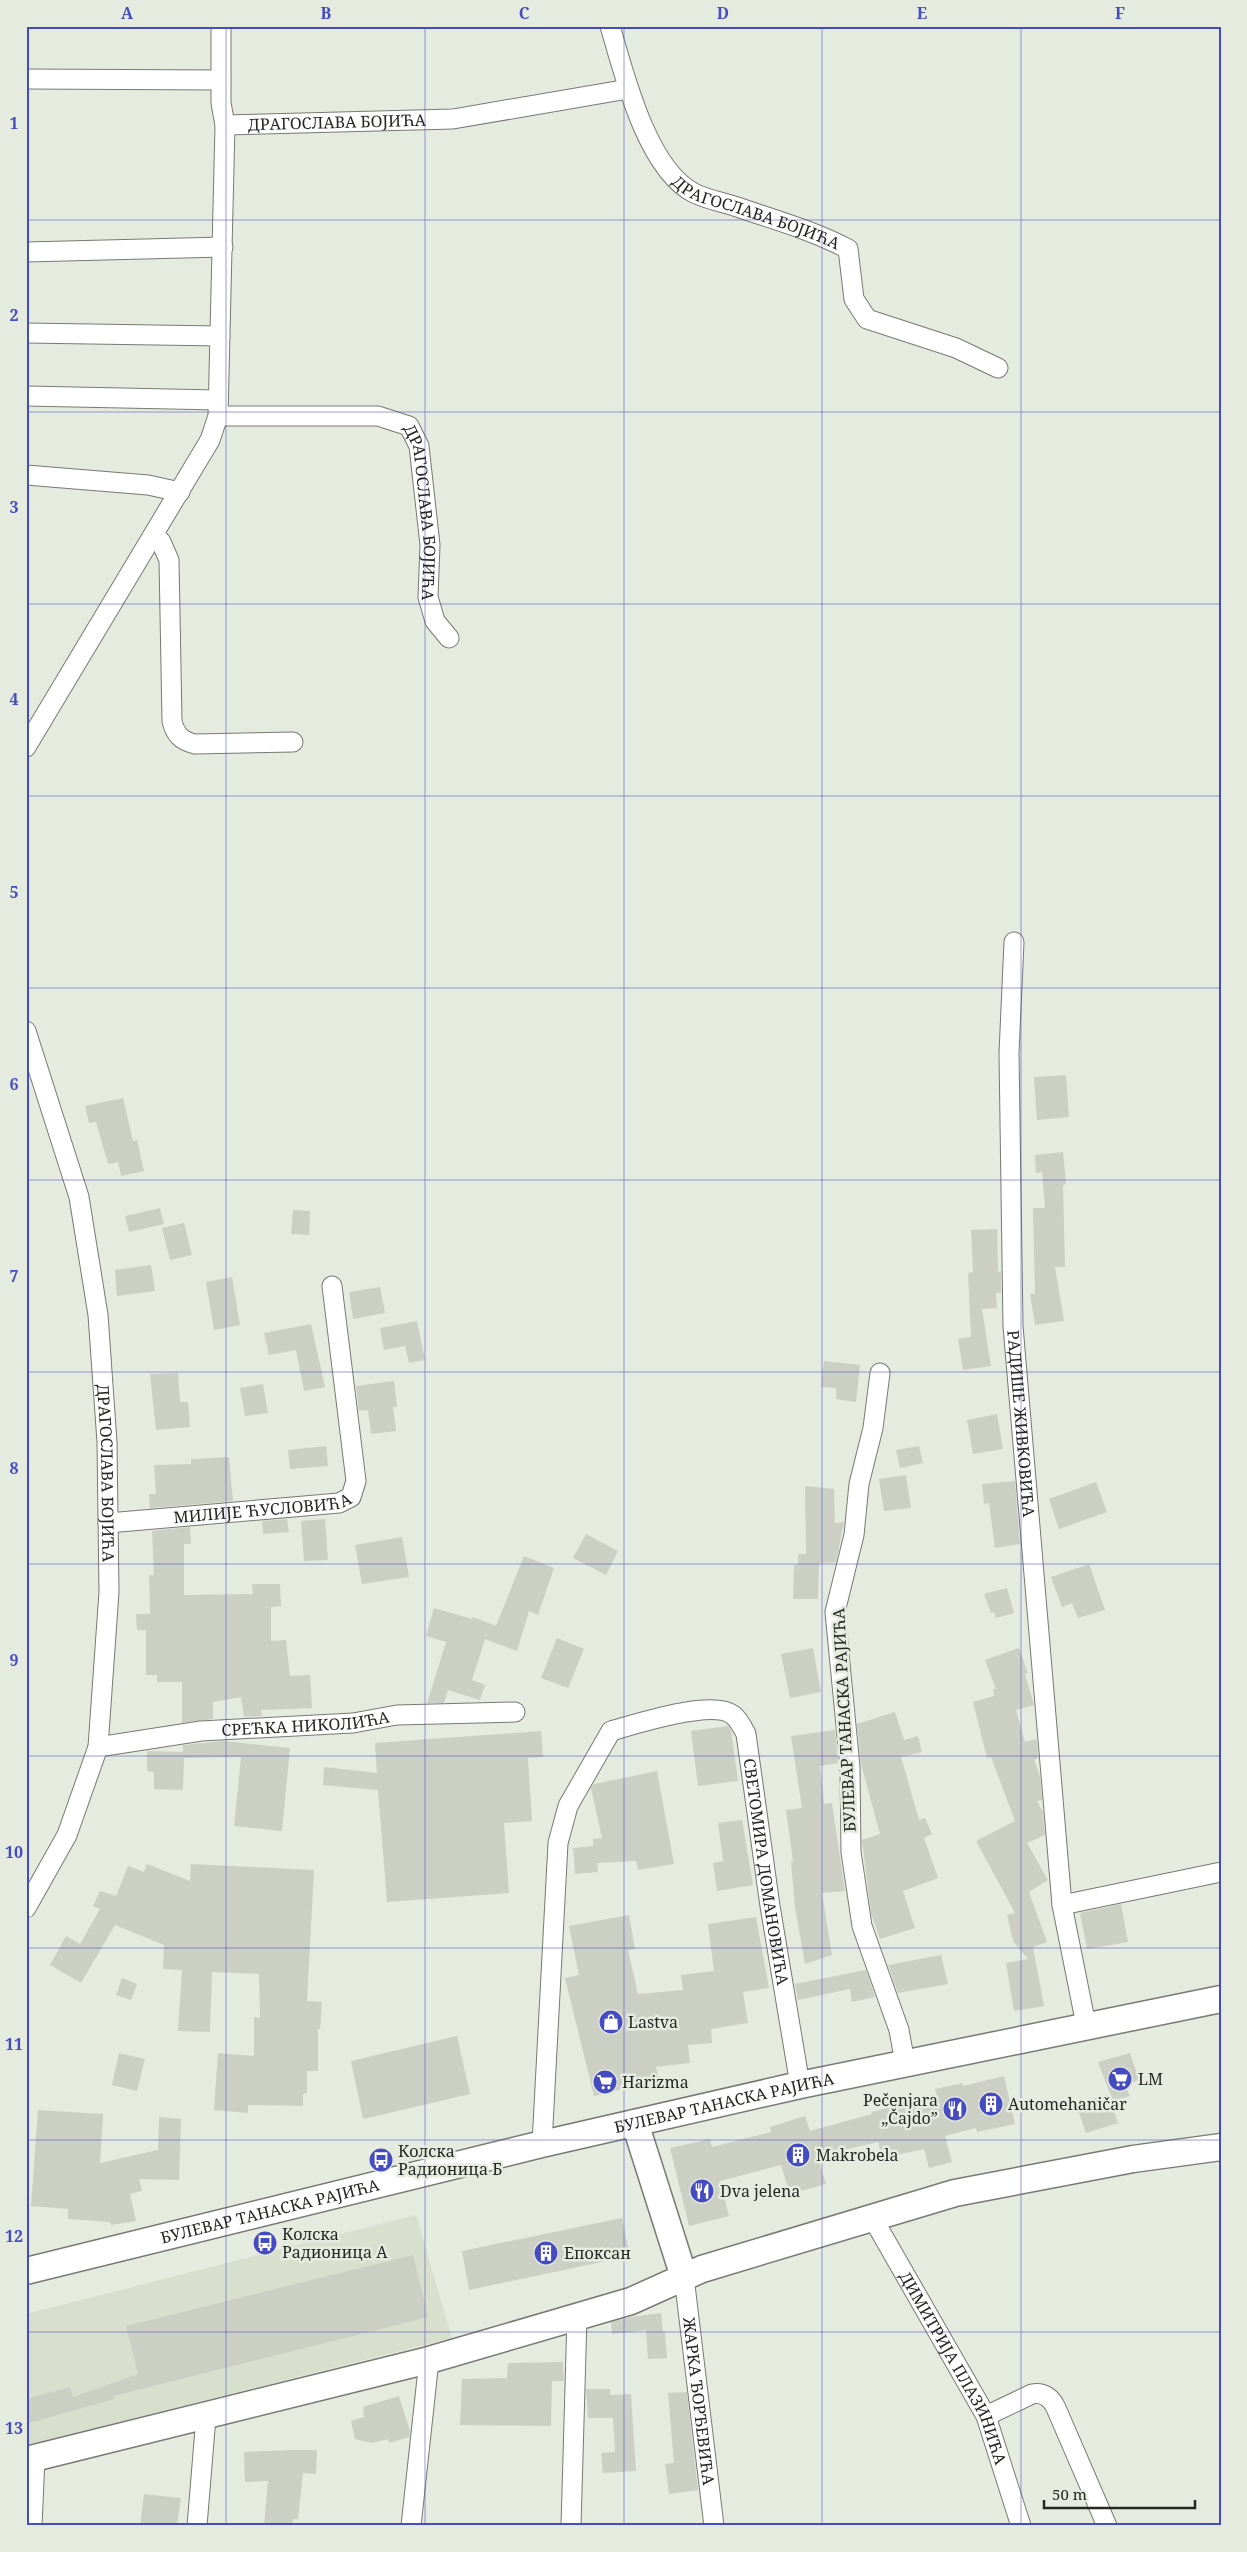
<svg xmlns="http://www.w3.org/2000/svg" width="1247" height="2552" font-family="'Noto Serif',serif">
<style>
.built{fill:#d8dfcd}
.building{fill:#cbcfc4}
.lines{fill:none;stroke-linecap:round;stroke-linejoin:round}
.street-casing{stroke:#767a70;stroke-width:21}
.secondary-casing{stroke:#767a70;stroke-width:29}
.street{stroke:#fff;stroke-width:19}
.secondary{stroke:#fff;stroke-width:26}
.grid{fill:none;stroke:#454bc0;stroke-width:1;stroke-opacity:0.55}
.labels{text-anchor:middle;stroke-width:5;stroke-linejoin:round;paint-order:stroke}
.street-label{font-size:16px;fill:#252723;stroke:#e6ebdf}
.poi-label{font-size:16px;fill:#252723;stroke:#e6ebdf;text-anchor:start}
.neatline{fill:none;stroke:#454bc0;stroke-width:2}
.grid-label{font-size:16px;text-anchor:middle;font-weight:bold;fill:#454bc0}
</style>
<rect width="100%" height="100%" fill="#e6ebdf"/>
<path class="built" d="M416 2215 452 2338 26 2445V2314Z"/>
<path class="building" d="M1066 1075 1069 1117 1037 1120 1034 1077Z
M123 1098 133 1141 137 1140 144 1171 121 1176 118 1162 108 1164 96 1122 89 1123 85 1106Z
M1063 1152 1066 1184 1063 1185 1065 1267H1055L1064 1321 1035 1325 1030 1294H1035L1033 1208H1045L1042 1172 1036 1173 1035 1155Z
M160 1208 164 1224 129 1232 125 1216Z
M293 1210 310 1211 309 1235 291 1234Z
M184 1223 192 1255 170 1260 162 1228Z
M997 1229 998 1272 1001 1271V1293H996L997 1308 982 1309 991 1366 963 1370 958 1339 971 1337 968 1273 973 1272 971 1230Z
M151 1265 155 1291 117 1296 115 1270Z
M232 1277 240 1325 214 1330 206 1282Z
M380 1287 385 1313 353 1319 349 1292Z
M417 1321 425 1360 409 1363 405 1346 384 1350 380 1328Z
M311 1324 325 1387 304 1391 296 1350 269 1355 264 1333Z
M824 1361 860 1365 856 1402 836 1399V1388L821 1387Z
M178 1373 180 1402H188L190 1427 156 1430 150 1374Z
M394 1381 397 1407H393L396 1431 371 1434 368 1410 359 1411 356 1386Z
M263 1384 268 1413 245 1416 240 1388Z
M997 1414 1003 1449 973 1454 967 1420Z
M326 1446 328 1466 290 1469 288 1450Z
M919 1446 923 1463 900 1468 896 1450Z
M229 1457 233 1501 150 1508 149 1494H156L154 1465 191 1464V1459Z
M906 1475 911 1508 884 1511 879 1479Z
M1015 1481 1020 1544 995 1548 989 1503 984 1504 982 1484Z
M1096 1482 1107 1512 1059 1529 1049 1499Z
M805 1486 834 1489 835 1523 844 1522 836 1562 819 1563 818 1599H793L794 1565H798V1554H806Z
M287 1519 289 1532 263 1534 262 1521Z
M325 1519 328 1560 304 1561 301 1521Z
M190 1527 191 1544H184V1595L253 1594 252 1584H280L281 1606 271 1607V1641L286 1640 290 1676 310 1675 312 1708 261 1710 262 1716 244 1717 241 1697 213 1702V1719L182 1723V1682H157V1675H146V1630H137L136 1614H150L149 1575H154L152 1531Z
M586 1534 618 1551 606 1575 573 1558Z
M402 1537 409 1577 362 1584 355 1545Z
M524 1556 554 1568 538 1615 529 1611 517 1651 485 1639 472 1680 485 1685 480 1700 448 1690 444 1703H427L446 1642 426 1636 434 1608 472 1619 473 1617 496 1626Z
M1089 1564 1105 1610 1078 1618 1072 1603 1062 1607 1051 1577Z
M1007 1588 1014 1613 996 1618 994 1612 991 1613 984 1594Z
M557 1638 584 1649 568 1688 541 1678Z
M813 1648 821 1692 790 1698 781 1654Z
M1019 1648 1028 1673 1025 1674 1034 1705 1016 1710 1025 1742 1036 1739 1037 1742 1038 1758 1034 1760 1040 1776 1042 1800 1037 1801 1043 1812 1045 1835 1027 1843 1048 1880 1029 1892 1047 1942 1033 1947 1044 2006 1014 2011 1006 1963 1028 1959 1013 1941 1007 1915 1015 1913 976 1841 1015 1821 991 1757 987 1758 973 1702 994 1696 993 1689H996L985 1660Z
M895 1712 904 1740 918 1736 922 1752 901 1757 919 1820 925 1818 932 1834 924 1838 938 1878 903 1891 915 1928 880 1939 871 1913 862 1840 880 1834 861 1764 857 1724Z
M728 1726 731 1730 738 1781 698 1786 691 1731Z
M835 1730 838 1763 820 1766 824 1804 832 1803 845 1891 822 1893 832 1955 805 1964 795 1907 791 1862 793 1861 786 1810 802 1808 791 1736Z
M541 1731 543 1757 528 1758 532 1821 504 1823 509 1893 387 1902 378 1790 323 1785 324 1767 377 1773 375 1743Z
M223 1741 290 1748 282 1831 234 1826 241 1757 184 1758 183 1790 154 1789V1772L147 1771V1751L183 1752V1745Z
M657 1771 674 1864 638 1870 636 1861 597 1863 598 1872 575 1874 573 1848 593 1846V1839L602 1838 591 1788 594 1784Z
M742 1820 753 1885 717 1891 713 1863 723 1861 718 1823Z
M147 1864 190 1881 191 1864 314 1870 307 2001 322 2002 320 2029H318V2071H307V2093L303 2094V2106L248 2105V2113L214 2110 218 2053 254 2056V2017L260 2018 259 1974 212 1972 210 2032 178 2031 182 1970 163 1969 164 1945 115 1925 81 1983 50 1965 66 1936 80 1944 100 1909 93 1906 100 1891 116 1896 128 1866 144 1872Z
M1121 1904 1128 1942 1087 1949 1080 1913Z
M629 1915 635 1949 628 1950 638 1994 683 1990 681 1975 714 1971 708 1924 756 1917 769 1988 743 1992 748 2023 711 2029 712 2043 688 2045 690 2063 656 2067 659 2080 594 2096 565 1978 579 1975 569 1926Z
M941 1955 948 1984 898 1993 888 1965Z
M866 1970 875 1997 852 2002 850 1989 798 2000 795 1984Z
M122 1978 137 1984 131 2000 116 1995Z
M457 2036 470 2094 363 2119 351 2061Z
M119 2053 145 2059 137 2091 112 2085Z
M1130 2053 1139 2080 1125 2085 1130 2096 1113 2101 1098 2062Z
M1004 2076 1015 2124 977 2132 976 2128 945 2136 952 2162 929 2168 924 2149 882 2158 878 2142 817 2156 826 2184 790 2194 781 2165 720 2181 729 2216 689 2226 670 2148 710 2139 712 2147 771 2132 770 2127 805 2116 810 2131 872 2114 871 2112 937 2096 935 2089 963 2083V2086Z
M1108 2094 1118 2123 1086 2133 1076 2104Z
M38 2110 103 2114 100 2163 158 2150 159 2117 181 2119 179 2180 139 2179 142 2191 130 2194 136 2221 111 2225 110 2222 68 2219V2209L31 2206Z
M622 2218 630 2256 469 2290 462 2251Z
M413 2255 428 2317 114 2396V2399L26 2424V2399L70 2387 73 2397 138 2374 126 2326Z
M661 2313 663 2332H665L667 2358 648 2359 646 2330 612 2334 611 2322 631 2317Z
M563 2362 564 2381H552L551 2426 460 2425 462 2379 507 2378 508 2363Z
M586 2389H610V2395L631 2394 636 2471 603 2473 601 2453 615 2452 613 2418H588Z
M687 2392 698 2490 669 2494 665 2464 674 2463 668 2393Z
M399 2396 410 2431 409 2437 389 2443 388 2439 372 2443 355 2439 351 2421 364 2417 363 2407Z
M293 2450H317L316 2474 303 2473 298 2519H293V2526H264L268 2481 245 2482 244 2452Z
M144 2494 181 2498 177 2526H140Z"/>
<g class="lines">
<defs>
<g id="street">
<path id="s1" d="M610 26C624 74 647 169 694 193 706 199 721 202 734 206 772 219 812 230 848 249L854 299 867 319 956 348 998 368"/>
<path d="M26 79 221 80"/>
<path id="s2" d="M225 125 453 119 628 89"/>
<path d="M26 252 223 247"/>
<path d="M26 333 220 336"/>
<path d="M26 396 218 400"/>
<path id="s3" d="M218 416H378L409 426 419 446 430 545 428 597 435 621 449 638"/>
<path d="M26 475 148 485 180 492"/>
<path d="M154 535 161 542 169 560 172 721C175 734 181 741 195 744L293 742"/>
<path d="M26 747 210 440 218 416 225 125 221 103V26"/>
<path id="s4" d="M1014 942 1009 1053 1013 1326 1062 1905 1086 2025"/>
<path id="s5" d="M26 1031 79 1197 98 1315 107 1442 109 1592 98 1747 67 1835 26 1908"/>
<path d="M880 1373 873 1428 859 1484 854 1535 835 1612 850 1767 851 1852 862 1926 899 2030 905 2063"/>
<path id="s6" d="M108 1523 339 1503 351 1497 356 1481 332 1286"/>
<path id="s7" d="M98 1747 201 1731 353 1723 397 1715 515 1712"/>
<path d="M1062 1905 1221 1872"/>
<path id="s8" d="M542 2144 558 1843 568 1806 611 1731C636 1724 712 1699 733 1715 738 1719 743 1728 746 1734L770 1906 800 2085"/>
<path id="s9" d="M872 2217 986 2416 1021 2526"/>
<path id="s10" d="M684 2277 714 2526"/>
<path d="M986 2416 1032 2394C1043 2392 1051 2397 1056 2408L1107 2526"/>
<path d="M32 2526 35 2458"/>
<path d="M197 2526 206 2417"/>
<path d="M411 2526 429 2360"/>
<path d="M571 2526 577 2317"/>
</g>
<g id="secondary">
<path d="M635 2123 684 2277"/>
<path id="s11" d="M26 2271 542 2144 800 2085 1221 1999"/>
<path d="M26 2460 429 2360 631 2301 702 2269 955 2193 1133 2159 1221 2147"/>
</g>
</defs>
<use href="#street" class="street-casing"/>
<use href="#secondary" class="secondary-casing"/>
<use href="#street" class="street"/>
<use href="#secondary" class="secondary"/>
</g>
<path class="grid" d="M226 26V2526M425 26V2526M624 26V2526M822 26V2526M1021 26V2526M26 220H1221M26 412H1221M26 604H1221M26 796H1221M26 988H1221M26 1180H1221M26 1372H1221M26 1564H1221M26 1756H1221M26 1948H1221M26 2140H1221M26 2332H1221"/>
<defs>
<symbol id="shop-disc" viewBox="-11 -11 22 22"><circle r="9.5" fill="#454bc0" stroke="#e6ebdf"/><path d="M-5-2.5h2.3a2.7 3.5 0 0 1 5.4 0H5L5.5 6h-11ZM-1.5-2.5h3a1.5 2.3 0 0 0-3 0Z" fill="#fff"/></symbol>
<symbol id="supermarket-disc" viewBox="-11 -11 22 22"><circle r="9.5" fill="#454bc0" stroke="#e6ebdf"/><path d="M-6-5.5h2.5l.6 2H6L4.5 2H-2.5L-4.4-4H-6ZM-1.5 3.2a1.3 1.3 0 1 0 .1 0ZM3 3.2a1.3 1.3 0 1 0 .1 0Z" fill="#fff"/></symbol>
<symbol id="building-disc" viewBox="-11 -11 22 22"><circle r="9.5" fill="#454bc0" stroke="#e6ebdf"/><path d="M-4-6H4V6H1V3H-1V6H-4ZM-2.5-4.3h1.7v1.8h-1.7ZM.8-4.3h1.7v1.8H.8ZM-2.5-1h1.7V.8h-1.7ZM.8-1h1.7V.8H.8Z" fill="#fff"/></symbol>
<symbol id="restaurant-disc" viewBox="-11 -11 22 22"><circle r="9.5" fill="#454bc0" stroke="#e6ebdf"/><path d="M-5-6h1v4h1v-4h1v4h1v-4h1v5L-1.5 .5V6h-2V.5L-5-1ZM5-6V6H3V1.5H1.5Q1.5-4 5-6Z" fill="#fff"/></symbol>
<symbol id="bus-disc" viewBox="-11 -11 22 22"><circle r="9.5" fill="#454bc0" stroke="#e6ebdf"/><path d="M-5-6H5V4H4V6H2V4H-2V6H-4V4H-5ZM-3.5-4V0h7V-4ZM-3.5 1.2v1.5H-2V1.2ZM2 1.2v1.5H3.5V1.2Z" fill="#fff"/></symbol>
</defs>
<g fill-rule="evenodd">
<use href="#shop-disc" x="597" y="2008" width="28" height="28"/>
<use href="#supermarket-disc" x="1106" y="2065" width="28" height="28"/>
<use href="#supermarket-disc" x="591" y="2068" width="28" height="28"/>
<use href="#building-disc" x="977" y="2090" width="28" height="28"/>
<use href="#restaurant-disc" x="941" y="2095" width="28" height="28"/>
<use href="#building-disc" x="784" y="2141" width="28" height="28"/>
<use href="#bus-disc" x="367" y="2146" width="28" height="28"/>
<use href="#restaurant-disc" x="688" y="2177" width="28" height="28"/>
<use href="#bus-disc" x="251" y="2229" width="28" height="28"/>
<use href="#building-disc" x="532" y="2239" width="28" height="28"/>
</g>
<g class="labels">
<g class="street-label">
<text dy="6" stroke="none"><textPath href="#s2" startOffset="112">ДРАГОСЛАВА БОЈИЋА</textPath></text>
<text dy="6" stroke="none"><textPath href="#s1" startOffset="256">ДРАГОСЛАВА БОЈИЋА</textPath></text>
<text dy="6" stroke="none"><textPath href="#s3" startOffset="281">ДРАГОСЛАВА БОЈИЋА</textPath></text>
<text dy="6" stroke="none"><textPath href="#s4" startOffset="482">РАДИШЕ ЖИВКОВИЋА</textPath></text>
<text dy="6" stroke="none"><textPath href="#s5" startOffset="452">ДРАГОСЛАВА БОЈИЋА</textPath></text>
<text dy="6" stroke="none"><textPath href="#s6" startOffset="155">МИЛИЈЕ ЋУСЛОВИЋА</textPath></text>
<text transform="translate(844 1720) rotate(-93)" y="6">БУЛЕВАР ТАНАСКА РАЈИЋА</text>
<text dy="6" stroke="none"><textPath href="#s7" startOffset="209">СРЕЋКА НИКОЛИЋА</textPath></text>
<text dy="6" stroke="none"><textPath href="#s8" startOffset="714">СВЕТОМИРА ДОМАНОВИЋА</textPath></text>
<text dy="6" stroke="none"><textPath href="#s11" startOffset="718">БУЛЕВАР ТАНАСКА РАЈИЋА</textPath></text>
<text dy="6" stroke="none"><textPath href="#s11" startOffset="251">БУЛЕВАР ТАНАСКА РАЈИЋА</textPath></text>
<text dy="6" stroke="none"><textPath href="#s9" startOffset="172">ДИМИТРИЈА ПЛАЗИНИЋА</textPath></text>
<text dy="6" stroke="none"><textPath href="#s10" startOffset="125">ЖАРКА ЂОРЂЕВИЋА</textPath></text>
</g>
<g class="poi-label">
<text x="628" y="2028">Lastva</text>
<text x="1138" y="2085">LM</text>
<text x="622" y="2088">Harizma</text>
<text x="938" y="2106" text-anchor="end">Pečenjara<tspan x="938" dy="18">„Čajdo”</tspan></text>
<text x="1008" y="2110">Automehaničar</text>
<text x="398" y="2157">Колска<tspan x="398" dy="18">Радионица Б</tspan></text>
<text x="816" y="2161">Makrobela</text>
<text x="720" y="2197">Dva jelena</text>
<text x="282" y="2240">Колска<tspan x="282" dy="18">Радионица А</tspan></text>
<text x="564" y="2259">Епоксан</text>
</g>
</g>
<rect width="1247" height="2552" fill="none" stroke="#e6ebdf" stroke-width="55"/>
<path d="M1044 2500v8h151v-8" fill="none" stroke="#252723" stroke-width="2.5"/>
<text x="1052" y="2500" font-size="15" fill="#252723" stroke="#e6ebdf" stroke-width="4" paint-order="stroke">50 m</text>
<rect x="28" y="28" width="1192" height="2496" class="neatline"/>
<g class="grid-label">
<text x="127" y="19">A</text>
<text x="326" y="19">B</text>
<text x="524" y="19">C</text>
<text x="723" y="19">D</text>
<text x="922" y="19">E</text>
<text x="1120" y="19">F</text>
<text x="14" y="129">1</text>
<text x="14" y="321">2</text>
<text x="14" y="513">3</text>
<text x="14" y="705">4</text>
<text x="14" y="898">5</text>
<text x="14" y="1090">6</text>
<text x="14" y="1282">7</text>
<text x="14" y="1474">8</text>
<text x="14" y="1666">9</text>
<text x="14" y="1858">10</text>
<text x="14" y="2050">11</text>
<text x="14" y="2242">12</text>
<text x="14" y="2434">13</text>
</g>
</svg>
